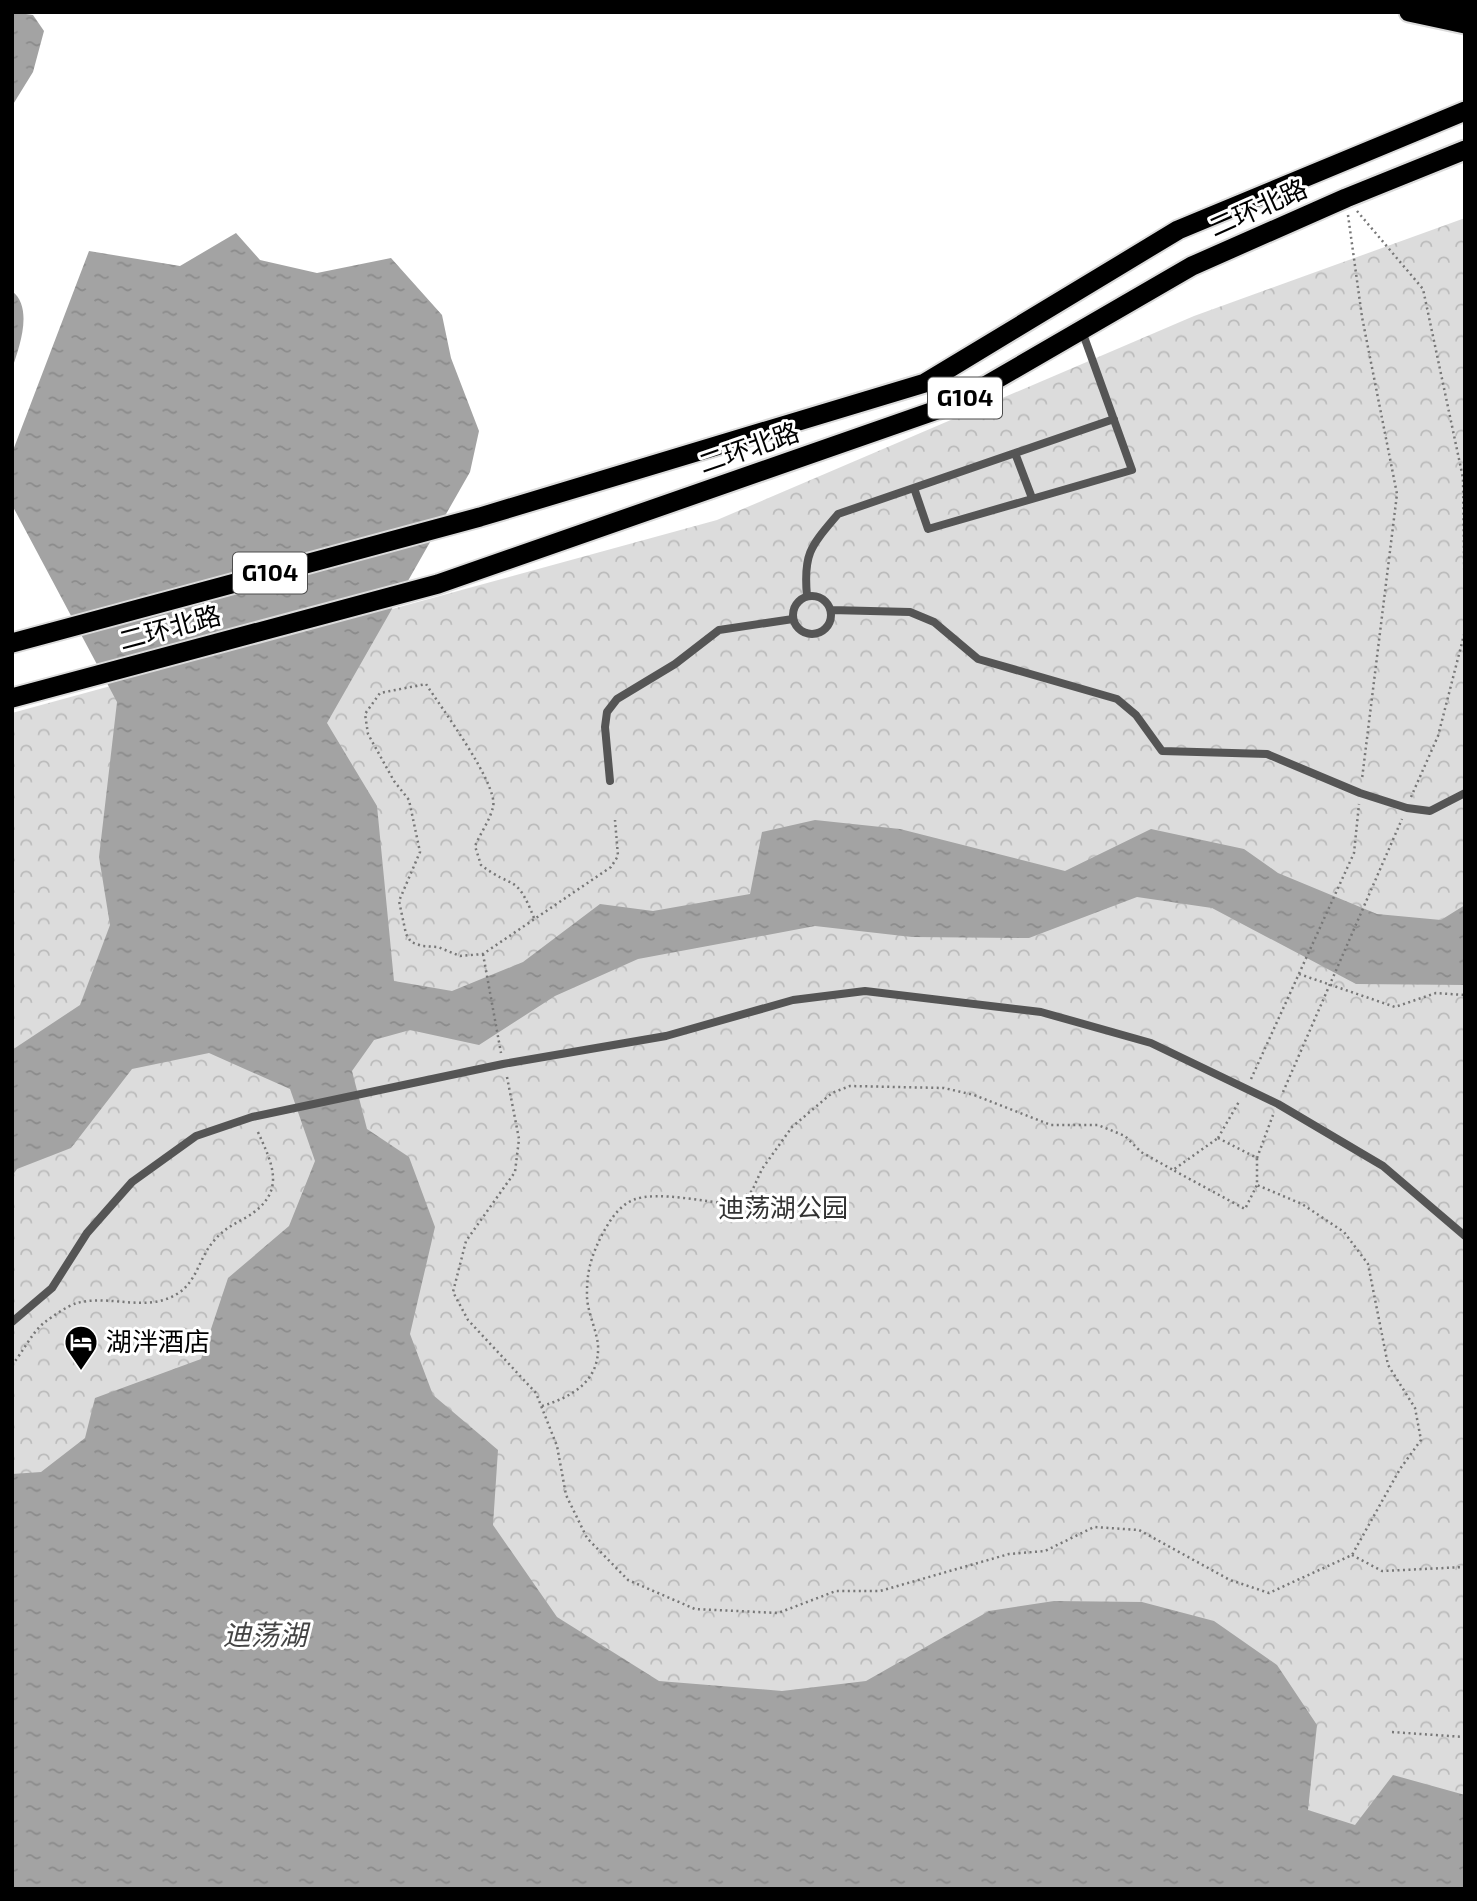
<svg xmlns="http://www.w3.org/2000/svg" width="1477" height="1901" font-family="'Exo 2','Noto Sans SC',sans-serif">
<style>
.park{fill:url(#park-crowns)}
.water{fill:url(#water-ripples)}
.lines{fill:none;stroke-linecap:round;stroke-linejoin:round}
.trunk-casing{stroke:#dbdbdb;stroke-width:23}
.path{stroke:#777;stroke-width:2.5;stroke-dasharray:2 3.5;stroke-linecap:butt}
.service{stroke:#555;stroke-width:8}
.trunk{stroke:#000;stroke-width:19}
.labels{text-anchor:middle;stroke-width:6;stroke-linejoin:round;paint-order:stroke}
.shield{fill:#fff;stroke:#4c4c4c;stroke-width:2}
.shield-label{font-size:24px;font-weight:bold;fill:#000}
.street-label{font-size:26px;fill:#000;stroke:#fff}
.park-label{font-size:26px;fill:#333;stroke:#fff}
.poi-label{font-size:26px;fill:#000;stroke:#fff;text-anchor:start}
.water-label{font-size:28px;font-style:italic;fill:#444;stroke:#fff}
</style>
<defs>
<pattern id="park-crowns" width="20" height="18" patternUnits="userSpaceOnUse" patternTransform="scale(1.75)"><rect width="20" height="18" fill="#dcdcdc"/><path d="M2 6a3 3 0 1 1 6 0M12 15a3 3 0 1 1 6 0" fill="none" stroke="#bbb"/></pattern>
<pattern id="water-ripples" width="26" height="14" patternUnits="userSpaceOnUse" patternTransform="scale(1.75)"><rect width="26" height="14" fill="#a3a3a3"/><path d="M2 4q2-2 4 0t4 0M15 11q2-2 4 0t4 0" fill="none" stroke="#8b8b8b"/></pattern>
</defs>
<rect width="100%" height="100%" fill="#fff"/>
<path class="park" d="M1465 218V1889H12V713L717 520 1194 316Z"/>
<path class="water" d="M12 12 33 15 44 31 33 72 12 106Z
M236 233 260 260 317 273 391 258 442 315 451 358 479 431 470 472 327 723 377 806 394 981 452 991 523 962 600 904 653 911 750 894 762 832 815 820 900 829 1065 871 1151 829 1244 849 1278 873 1377 914 1441 920 1465 905V985L1356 984 1212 908 1137 897 1029 938 912 937 815 926 638 959 555 996 479 1045 410 1030 374 1040 352 1071 367 1129 409 1157 435 1227 410 1334 433 1395 498 1450 493 1525 557 1617 659 1681 782 1691 866 1681 989 1611 1054 1601 1142 1602 1214 1621 1277 1665 1317 1725 1308 1810 1355 1825 1393 1775 1465 1795V1889H12V1474L41 1472 85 1438 95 1398 201 1359 228 1278 289 1226 315 1161 290 1089 209 1053 132 1069 71 1148 17 1169 12 1176V1050L80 1005 110 925 99 857 117 702 12 505V453L89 251 180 266Z
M12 291C34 308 19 348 12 369Z"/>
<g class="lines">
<defs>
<path id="trunk" d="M1409 12 1465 24
M12 643 480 517 925 383 1178 230 1465 111
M12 698 438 584 954 404 1192 266 1346 198 1465 150"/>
</defs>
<use href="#trunk" class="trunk-casing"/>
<path class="path" d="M1357 211 1423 289 1463 478 1465 631 1438 736 1411 797
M1348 215 1362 317 1397 494 1362 779
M534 918C516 872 513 890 481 865L475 846C480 834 490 820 493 807 499 785 440 706 426 684L380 693 365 714 368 734 394 781 409 800 420 852 399 901 406 934 411 942 422 946 438 947 460 956 483 954 611 867 618 856 615 820
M483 954 501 1053
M1299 974 1395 1007 1436 993 1465 995
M507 1077 519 1139 515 1172 466 1241 453 1292 468 1320 536 1393 557 1446 566 1495 587 1538 628 1580 695 1609 778 1613 836 1591H880L1009 1554 1045 1551 1094 1527 1139 1530 1230 1580 1269 1593 1352 1555 1400 1469 1421 1440 1415 1408 1388 1365 1368 1264 1344 1232 1302 1204 1257 1185
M1251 1079 1354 853 1359 804
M1283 1092 1402 819
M1218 1138 1240 1100
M1218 1138 1257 1158V1185L1245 1209 1173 1170Z
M1257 1158 1273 1115
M12 1365C23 1352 32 1332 45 1322 53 1316 67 1306 77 1303 110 1294 146 1313 177 1294 197 1282 199 1258 213 1242 222 1230 234 1224 247 1217 287 1192 273 1165 257 1130
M542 1406C572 1397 600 1381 598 1345 596 1327 586 1310 587 1292 587 1268 593 1252 604 1231 611 1219 619 1206 633 1200 657 1190 708 1203 735 1204L752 1191 762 1169 792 1127 832 1093 850 1086 944 1088 974 1095 1051 1125H1098L1125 1136 1141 1152 1173 1170
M1352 1555 1382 1571 1465 1567
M1392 1732 1465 1737"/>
<path class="service" d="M1015 453 1032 498
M914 488 928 529 1132 470 1082 331
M807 596C803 553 811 546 838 514L1114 419
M793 615a19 19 0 1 1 38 0a19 19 0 1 1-38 0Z
M831 610 910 612 934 622 978 659 1117 699 1136 715 1162 751 1267 754 1360 793 1407 808 1430 811 1465 793
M610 781 605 727 607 712 617 699 675 664 719 630 793 619
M12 1322 52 1288 87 1233 132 1182 196 1136 252 1117 503 1064 666 1036 793 1000 865 991 1041 1012 1151 1043 1278 1104 1383 1166 1465 1236"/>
<use href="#trunk" class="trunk"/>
</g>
<defs>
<symbol id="hotel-pin" viewBox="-11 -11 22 30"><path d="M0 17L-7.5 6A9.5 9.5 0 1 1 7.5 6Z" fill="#000" stroke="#fff"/><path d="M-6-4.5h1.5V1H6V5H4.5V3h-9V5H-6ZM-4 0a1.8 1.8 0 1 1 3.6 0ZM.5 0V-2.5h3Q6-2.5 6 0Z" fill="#fff"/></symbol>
</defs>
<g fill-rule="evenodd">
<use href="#hotel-pin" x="62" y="1323" width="38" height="52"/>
</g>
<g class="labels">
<g class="shield">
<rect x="928" y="377.5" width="74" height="41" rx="5"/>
<rect x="233" y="552.5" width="74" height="41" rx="5"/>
</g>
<g class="shield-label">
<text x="965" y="406">G104</text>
<text x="270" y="581">G104</text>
</g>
<g class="street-label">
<text transform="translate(1258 208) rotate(-24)" y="9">二环北路</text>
<text transform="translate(749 448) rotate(-19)" y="9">二环北路</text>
<text transform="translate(170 628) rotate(-15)" y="9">二环北路</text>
</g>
<g class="park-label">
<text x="783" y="1217">迪荡湖公园</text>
</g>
<g class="poi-label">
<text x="106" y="1351">湖泮酒店</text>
</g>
<g class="water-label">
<text x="265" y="1645">迪荡湖</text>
</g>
</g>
<rect width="1477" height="1901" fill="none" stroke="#000000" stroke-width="28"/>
</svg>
